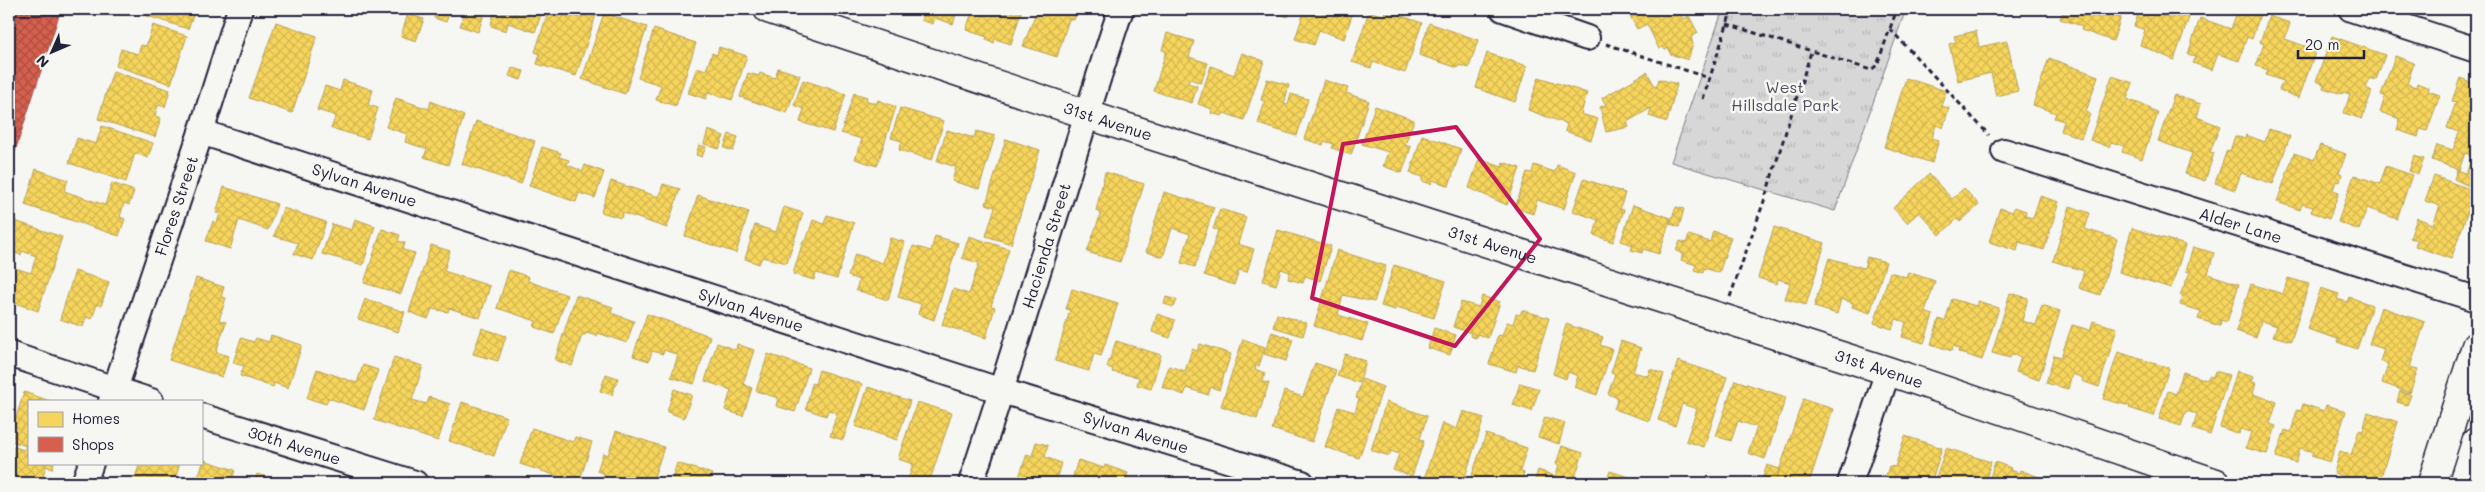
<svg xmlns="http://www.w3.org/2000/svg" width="2485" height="492" font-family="Mali,sans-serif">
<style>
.park{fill:url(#park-tufts);stroke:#7c7c89}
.homes{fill:url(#homes-cross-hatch);stroke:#b69f52}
.shops{fill:url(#shops-cross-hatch);stroke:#a04d48}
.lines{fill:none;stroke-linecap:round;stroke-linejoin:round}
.street-casing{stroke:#22223b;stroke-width:28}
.secondary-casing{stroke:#22223b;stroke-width:31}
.path{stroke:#22223b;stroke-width:3;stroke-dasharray:5 4;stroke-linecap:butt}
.street{stroke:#f6f6f2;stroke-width:24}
.secondary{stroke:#f6f6f2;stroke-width:28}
.marked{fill:none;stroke:#c2185b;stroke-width:4;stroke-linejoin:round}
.labels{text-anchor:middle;stroke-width:5;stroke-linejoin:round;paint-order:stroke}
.park-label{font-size:16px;fill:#4f4f62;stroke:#f6f6f2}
.street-label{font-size:16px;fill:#22223b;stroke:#f6f6f2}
</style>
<defs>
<pattern id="park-tufts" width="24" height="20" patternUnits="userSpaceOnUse" patternTransform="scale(1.25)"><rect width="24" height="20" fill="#d7d7d7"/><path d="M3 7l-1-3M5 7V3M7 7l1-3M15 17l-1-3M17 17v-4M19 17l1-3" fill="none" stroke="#b8b8b9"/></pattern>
<pattern id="homes-cross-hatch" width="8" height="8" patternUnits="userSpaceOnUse" patternTransform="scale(1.25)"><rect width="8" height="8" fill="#f6d55c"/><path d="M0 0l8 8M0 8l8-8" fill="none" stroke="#d3b751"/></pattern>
<pattern id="shops-cross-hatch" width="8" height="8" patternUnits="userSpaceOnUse" patternTransform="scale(1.25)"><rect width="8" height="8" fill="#d6604d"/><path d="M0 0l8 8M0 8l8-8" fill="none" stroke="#ad4f41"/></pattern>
</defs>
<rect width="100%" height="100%" fill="#f6f6f2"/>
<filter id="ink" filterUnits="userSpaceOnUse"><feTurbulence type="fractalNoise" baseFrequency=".02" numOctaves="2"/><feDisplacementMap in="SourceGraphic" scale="10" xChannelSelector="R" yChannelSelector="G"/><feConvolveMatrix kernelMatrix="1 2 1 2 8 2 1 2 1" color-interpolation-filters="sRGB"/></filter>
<g filter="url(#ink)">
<path class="park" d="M1723 9H1906L1835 211 1671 162Z"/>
<path class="homes" d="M126 9H191L189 14 193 16 188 29Z
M437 9H451L446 22 434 18Z
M453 9H486L478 32 460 26 465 13Z
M494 9H543L535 32 508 23 506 31 491 26Z
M549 9H598L576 76 537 64 540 54 535 52Z
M911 9H958L953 24 935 18 933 24 921 20 923 14Z
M973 9H1022L1011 44 995 39 994 43 986 40 987 37 966 30Z
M1046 9H1078L1074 20 1069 19 1057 57 1023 46 1037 10 1045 12Z
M1176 9H1193L1188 16Z
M1265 9H1291L1288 17Z
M1305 9H1354L1344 39 1319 30 1314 45 1295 39Z
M1640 9H1677L1683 19 1689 16 1698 33 1691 37 1693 44 1688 60 1670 54 1669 48 1665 50 1663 47 1659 49 1647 24 1637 29 1629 14Z
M2064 9H2120L2117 16 2121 17 2113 41 2081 30 2082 26 2060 19Z
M2140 9H2192L2174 60 2140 45 2145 30 2134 26Z
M2238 9 2260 14 2252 39 2247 37 2239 61 2218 54 2212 70 2193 63 2196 57 2188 54 2200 18 2231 29Z
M1385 10 1422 23 1405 73 1373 62 1371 68 1352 62 1369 11 1384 16Z
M604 13 647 27 625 94 582 79Z
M408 14 424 19 416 41 401 36Z
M2269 16 2290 23 2285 39 2316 50 2299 98 2279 90 2283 81 2266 75 2268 70 2256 66 2264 44 2260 42Z
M276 22 317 36 292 113 249 98Z
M1429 23 1478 40 1469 68 1459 65 1458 68 1419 55Z
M153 25 187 36 171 84 116 66 121 49 138 54 141 45 146 46Z
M654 29 696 43 676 106 656 100 661 85 638 78Z
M1976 31 1979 47 2007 41 2018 91 1996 96 1991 73 1958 81 1949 44 1956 42 1954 36Z
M1167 33 1194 41 1189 57 1208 63 1201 83 1190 79 1188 83 1197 86 1192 103 1154 91 1166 51 1162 50Z
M2332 36 2385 55 2376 80 2370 78 2366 88 2372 91 2362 119 2344 113 2350 94 2343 92 2342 94 2323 88 2324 84 2316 81Z
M719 47 747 56 732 100 708 92 706 99 688 93 697 67 706 70 712 53 717 55Z
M1242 53 1264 61 1244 120 1224 113 1222 116 1211 113 1212 109 1198 104 1211 66 1234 75Z
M1487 53 1527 66 1515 102 1476 88Z
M2395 56 2414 63 2407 84 2416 87 2417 83 2429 88 2428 91 2440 95 2427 131 2420 129 2418 137 2397 130 2400 119 2380 112 2385 96 2381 95Z
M2049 58 2098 76 2086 112 2090 114 2081 138 2061 131 2064 121 2054 118 2056 113 2033 105Z
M512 68 524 71 521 80 509 76Z
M778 68 800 75 787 113 740 97 748 73 759 76 760 73 775 78Z
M113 71 170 90 165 107 158 105 155 116 161 118 155 137 98 119Z
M1647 72 1656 88 1659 79 1677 84 1667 122 1649 116 1651 108 1627 122 1629 127 1606 132 1600 107 1606 105 1602 98Z
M2112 76 2133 83 2127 99 2151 108 2150 110 2158 113 2142 159 2122 152 2124 146 2111 142 2109 147 2090 140Z
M1539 77 1587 93 1581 114 1598 119 1591 140 1565 131 1567 124 1528 110Z
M1906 78 1946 91 1941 106 1949 108 1943 128 1936 125 1932 138 1939 140 1932 163 1884 147Z
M2460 78 2476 84V179L2473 188 2454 179 2457 170 2466 173 2473 156 2465 153 2459 170 2432 160 2437 145 2453 150 2459 132 2447 128 2456 102 2452 101Z
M1267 79 1289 85 1284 104 1288 105 1291 94 1308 99 1297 136 1258 124 1265 101 1261 100Z
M343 80 373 90 368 105 378 108 368 139 331 128 336 116 317 110 325 86 340 91Z
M803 80 846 94 833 132 800 122 804 109 794 105Z
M1324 80 1348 88 1346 93 1369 101 1351 155 1332 148 1334 144 1324 141 1323 145 1304 139Z
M854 93 867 97 866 100 876 104 878 100 896 107 877 166 855 159 862 139 841 133Z
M2174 95 2201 104 2197 117 2220 126 2210 152 2214 153 2205 181 2185 174 2192 153 2158 141Z
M396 98 429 109 431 101 464 116 448 165 424 157 427 149 405 142 407 134 386 127Z
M1375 106 1414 120 1405 145 1411 147 1402 173 1383 166 1388 152 1362 144Z
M900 108 944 121 932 160 899 150 902 141 891 138Z
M476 121 535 141 521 184 462 164Z
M102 126 153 143 148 158 135 153 126 182 69 163 77 138 96 144Z
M2269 129 2290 136 2273 184 2241 173 2235 190 2215 183 2227 150 2230 151 2235 136 2245 139 2246 135 2265 142Z
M708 130 724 136 719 149 704 144Z
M947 130 974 138 976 131 995 136 979 189 952 181 956 167 937 161Z
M729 134 738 137 733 151 724 148Z
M1422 135 1461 149 1449 186 1433 180 1431 184 1422 181 1423 177 1410 173Z
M1006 139 1040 150 1011 244 986 236 995 207 986 204Z
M699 145 706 147 702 157 696 155Z
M2320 145 2346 154 2339 173 2342 174 2340 182 2336 181 2333 190 2339 192 2329 219 2311 212 2313 207 2302 204 2300 210 2277 202 2294 153 2314 160Z
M542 147 561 153 559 157 569 160 567 165 583 171 585 165 604 172 595 198 579 193 576 202 529 186Z
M2414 156 2424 159 2418 174 2409 171Z
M1479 159 1502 167 1503 162 1520 168 1507 205 1469 188Z
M1534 165 1555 172 1557 165 1576 172 1564 209 1537 200 1533 214 1515 208 1527 172 1532 173Z
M2386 166 2412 175 2397 219 2367 208 2359 230 2338 222 2354 175 2380 184Z
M36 169 68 180 64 191 105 205 112 183 134 191 129 205 124 203 120 217 125 219 119 236 25 205Z
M1105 172 1144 184 1120 262 1087 252 1101 213 1096 211Z
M1929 174 1952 199 1964 188 1979 205 1960 222 1957 219 1940 235 1919 212 1907 223 1893 208Z
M2434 176 2475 191 2451 259 2415 246 2417 240 2410 238 2417 218 2433 224 2440 206 2425 201Z
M1584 179 1625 193 1620 209 1624 210 1613 242 1594 235 1598 220 1573 211Z
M611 181 659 197 663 184 680 189 667 228 623 213 621 218 601 212Z
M224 187 277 204 268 230 239 220 230 249 206 241 213 221 217 223 220 213H216Z
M1164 192 1214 207 1195 267 1181 263 1190 234 1172 228 1163 257 1146 252Z
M698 195 749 212 736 253 685 236Z
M2040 196 2059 202 2044 250 2019 242 2017 251 1989 242 2000 208 2013 212 2014 207 2026 211 2025 216 2033 218Z
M1633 205 1671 218 1659 254 1643 249 1642 253 1631 250 1633 245 1621 241Z
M2070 206 2090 213 2085 229 2117 239 2100 295 2079 288 2084 271 2053 261Z
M784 207 803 213 787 263 762 257 759 264 745 259 755 225 776 232Z
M1676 207 1684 209 1679 227 1670 224Z
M283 208 326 222 313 260 294 254 298 243 274 236Z
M1220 209 1246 217 1238 244 1254 249 1247 272 1239 270 1234 285 1204 275 1218 230 1213 229Z
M827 215 854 223 837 279 816 273 814 280 793 274 803 241H806L813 220 824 224Z
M9 219 62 237 38 311 9 301V266L31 273 36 256 22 251 21 255 9 251Z
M355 219 375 226 363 265 322 254 332 224 352 230Z
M1774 227 1825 243 1806 305 1785 299 1790 283 1778 279 1777 284 1758 278Z
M2132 228 2185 245 2171 288 2119 272Z
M382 229 400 235 398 241 405 243 403 250 415 253 401 294 364 283Z
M1278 230 1331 246 1320 281 1305 276 1303 283 1288 279 1290 272 1281 269 1276 285 1263 281Z
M1713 231 1731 237 1719 273 1704 268 1703 273 1694 270 1696 265 1681 260 1683 254 1676 251 1680 241 1686 243 1689 235 1710 242Z
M935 236 958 243 934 320 918 314 921 304 898 297 913 246 931 251Z
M969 236 1009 249 991 306 995 307 986 338 942 325 953 289 969 294 979 263 962 258Z
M890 238 905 242 888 300 856 290 859 280 848 276 855 254 883 263Z
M431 245 450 251 444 271 490 286 480 318 449 308 448 312 432 309 428 319 409 312Z
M2193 247 2214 253 2208 274 2239 284 2227 322 2221 320 2220 326 2198 319 2201 311 2180 305 2183 296 2180 295 2190 272 2186 271Z
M1337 250 1386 266 1374 302 1343 295 1338 315 1368 324 1362 341 1314 326Z
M1867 257 1886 262 1870 313 1852 307 1853 303 1841 299 1837 314 1814 307 1829 258 1864 268Z
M1394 265 1446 281 1434 318 1396 307 1395 310 1381 306Z
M509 270 529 277 528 281 567 295 554 334 534 327 536 321 497 308Z
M75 271 109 282 101 306 97 304 92 319 86 317 83 327 60 319Z
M1890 272 1906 277 1908 272 1935 281 1925 312 1933 315 1924 343 1902 337 1906 322 1896 319 1892 329 1874 323Z
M196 278 224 287 221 297 226 298 219 320 226 322 216 352 229 356 222 377 169 360Z
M2288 278 2309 284 2291 341 2273 336 2277 326 2261 321 2256 338 2236 331 2251 284 2283 294Z
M2321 288 2339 294 2337 299 2347 302 2349 297 2372 305 2357 349 2337 342 2338 339 2307 329Z
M1072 289 1118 303 1101 356 1094 354 1089 371 1055 361 1070 310 1066 309Z
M2010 293 2028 298 2022 321 2036 325 2042 305 2060 311 2039 380 2016 372 2021 357 2011 354 2010 358 1992 353Z
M576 295 613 307 611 313 634 321 627 343 598 333 597 336 586 333 585 335H582L572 366 555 360Z
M1482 296 1500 302 1488 338 1477 334 1476 338 1470 336 1471 333 1453 327 1461 302 1479 307Z
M1166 297 1177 300 1174 307 1164 304Z
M365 299 405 312 398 332 358 319Z
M1952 299 1976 306 1978 301 1999 308 1982 360 1958 352 1959 348 1953 346 1952 351 1931 344 1939 319 1945 321Z
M2381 307 2425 322 2410 367 2418 369 2410 393 2382 383 2388 364 2380 361 2384 349 2369 344Z
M1522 310 1549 318 1533 370 1518 365 1516 372 1489 364 1498 335 1502 336 1507 322 1513 324 1516 314 1520 315Z
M647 314 710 336 694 384 671 377 678 355 664 350 663 354 652 351 649 361 633 356Z
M1157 314 1175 320 1170 338 1152 332Z
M1277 314 1307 323 1303 336 1273 327Z
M2093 321 2117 328 2099 387 2082 381 2083 378 2072 374 2068 389 2046 383 2054 355 2061 357 2072 325 2090 330Z
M1566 324 1603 337 1600 345 1612 349 1597 395 1574 387 1578 376 1568 372 1566 379 1553 374Z
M482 328 506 336 498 361 473 354Z
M1434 328 1456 335 1450 355 1428 348Z
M1272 332 1293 339 1286 361 1264 354Z
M271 335 302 345 288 388 274 383 273 387 240 376 244 366 233 363 241 338 254 342 256 338 269 342Z
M1243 339 1265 347 1259 366 1256 365 1255 369 1265 373 1263 382 1269 383 1257 419 1221 406Z
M1116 341 1161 355 1151 389 1137 385 1139 377 1112 372 1113 369 1107 367Z
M1621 341 1641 348 1633 372 1648 376 1650 369 1664 374 1649 421 1614 409 1618 398 1608 394 1615 374 1611 373Z
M717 343 736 350 737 344 754 350 743 384 752 388 743 416 725 410 731 390 705 381Z
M1200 344 1231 354 1219 390 1211 387 1208 395 1187 388 1184 395 1162 387 1169 366 1185 371 1192 349 1197 351Z
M2118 352 2169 368 2154 416 2129 408 2130 406 2103 399Z
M768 354 809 368 795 412 776 406 778 398 756 391Z
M1345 354 1366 361 1359 383 1337 376Z
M394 357 423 366 412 400 427 404 429 397 450 404 438 441 374 420Z
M1678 361 1727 377 1704 447 1686 441 1697 409 1682 404 1675 426 1658 420Z
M1315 363 1336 370 1312 442 1272 429 1284 391 1303 397Z
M363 365 378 370 364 410 328 398 326 404 307 398 317 369 357 383Z
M819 370 862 384 843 440 830 436 837 413 828 410 826 416 806 409 812 383 815 384Z
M2215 371 2229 375 2210 435 2193 429 2197 414 2186 411 2181 426 2159 419 2168 391 2176 394 2183 372 2207 380 2209 376 2213 377Z
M2237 371 2254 376 2252 382 2256 383 2253 394 2277 402 2270 424 2276 426 2267 454 2246 448 2251 432 2240 429 2239 434 2220 427Z
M606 374 618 378 612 395 600 391Z
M1362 379 1383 387 1359 458 1325 447 1338 407 1355 412 1359 399 1356 398Z
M1735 380 1786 397 1765 459 1748 453 1757 427 1738 421 1731 441 1716 436Z
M1520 383 1539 389 1532 411 1513 405Z
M868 387 910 401 897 440 855 426Z
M674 389 692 395 684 418 667 412Z
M2400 391 2411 395 2407 405 2397 402Z
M24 392 50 401H29V463H54L52 469 46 466 41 483H9V445L24 450 26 446 9 440Z
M1803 399 1833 409 1809 483H1775Z
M462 402 507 417 494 456 449 441Z
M917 402 952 413 929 483H907L913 464 898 459Z
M1386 402 1427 416 1420 439 1424 441 1412 476 1393 470 1399 454 1391 451 1389 456 1371 450Z
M2303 404 2324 411 2326 405 2346 411 2330 462 2311 456 2313 452 2300 448 2296 463 2276 457 2285 430 2291 432 2297 410 2301 411Z
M1463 411 1484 418 1463 483H1437L1424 479 1442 423 1457 429Z
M2368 412 2398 422 2379 483H2359L2334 473 2340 451 2351 455 2359 430 2363 431Z
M1545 417 1565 423 1559 444 1538 437Z
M532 428 573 442 575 437 592 442 579 483 520 464Z
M616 431 664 447 652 483H633L623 480 622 483H601L604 474 597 471 603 453 608 455Z
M1486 434 1527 448 1520 471 1524 473 1521 483 1470 481Z
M1905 436 1942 448 1931 483H1884L1889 466 1895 467Z
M1036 442 1048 445 1045 457 1061 463 1055 483H1017L1027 454 1032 456Z
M1562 446 1583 453 1573 483H1534L1538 470 1555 476 1559 465 1556 464Z
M1946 448 1991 462 1985 483H1934Z
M204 460 235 470 231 483H196Z
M1078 460 1104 468 1105 465 1128 473 1125 483H1071Z
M1995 462 2011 468 2010 470 2019 473 2020 470 2039 477 2037 483H1988Z
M140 463H180L174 483H133Z
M677 463 712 474 709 483H671Z
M1767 465 1780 469 1775 483H1761Z
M1610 471 1632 478 1630 483H1606Z
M257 474 276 480 275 483H254Z"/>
<path class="shops" d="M9 9H61L9 170Z"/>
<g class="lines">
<defs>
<g id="street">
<path d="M1503 9 1587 38"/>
<path d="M2351 9 2476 50"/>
<path id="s1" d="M201 132 1002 391 1302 483"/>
<path id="s2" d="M2004 151 2476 299"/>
<path d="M9 354 151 401"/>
<path id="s3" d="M111 401 201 132 240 9"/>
<path id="s4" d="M201 416 415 483"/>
<path d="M84 483 91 463"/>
<path id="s5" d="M971 483C1024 326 1068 166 1121 9"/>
<path d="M1850 483 1888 371"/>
</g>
<g id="secondary">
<path id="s6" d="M768 9 1119 125 1888 371 2216 483"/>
<path d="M2432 483 2476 346"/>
<path d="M2463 483 2476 442"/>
</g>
</defs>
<use href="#street" class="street-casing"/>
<use href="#secondary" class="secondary-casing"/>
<path class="path" d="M1727 24 1871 70 1877 65 1897 9
M1890 29 1989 135
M1606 44 1709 78
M1703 99 1732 9
M1730 297 1764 201 1811 52"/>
<use href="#street" class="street"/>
<use href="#secondary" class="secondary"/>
</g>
</g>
<path class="marked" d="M1456 127 1540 239 1455 346 1312 298 1343 144Z"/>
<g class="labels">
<g class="park-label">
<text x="1785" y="93">West<tspan x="1785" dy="18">Hillsdale Park</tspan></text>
</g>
<g class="street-label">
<text dy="6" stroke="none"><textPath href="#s6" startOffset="358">31st Avenue</textPath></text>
<text dy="6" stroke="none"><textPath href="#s1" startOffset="172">Sylvan Avenue</textPath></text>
<text dy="6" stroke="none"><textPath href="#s3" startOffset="206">Flores Street</textPath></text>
<text dy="6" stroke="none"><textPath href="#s2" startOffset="248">Alder Lane</textPath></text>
<text dy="6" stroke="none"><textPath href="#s6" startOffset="762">31st Avenue</textPath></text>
<text dy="6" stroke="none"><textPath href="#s5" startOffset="249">Hacienda Street</textPath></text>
<text dy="6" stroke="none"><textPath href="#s1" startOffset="578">Sylvan Avenue</textPath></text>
<text dy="6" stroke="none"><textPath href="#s6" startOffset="1168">31st Avenue</textPath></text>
<text dy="6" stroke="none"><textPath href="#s1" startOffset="982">Sylvan Avenue</textPath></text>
<text dy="6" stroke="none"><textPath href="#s4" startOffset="98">30th Avenue</textPath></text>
</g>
</g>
<rect width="2485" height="492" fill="none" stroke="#f6f6f2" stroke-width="30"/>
<rect x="15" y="15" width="2455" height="462" fill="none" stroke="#22223b" stroke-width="2" filter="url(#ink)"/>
<rect x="28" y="400" width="175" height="65" fill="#f6f6f2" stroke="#a1a1a9"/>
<rect x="38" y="412" width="25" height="15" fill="#f6d55c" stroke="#a1a1a9"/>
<text x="72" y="424" font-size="15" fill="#22223b">Homes</text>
<rect x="38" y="437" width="25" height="15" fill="#d6604d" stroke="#a1a1a9"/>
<text x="72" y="450" font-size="15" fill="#22223b">Shops</text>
<g transform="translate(52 52) rotate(225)" stroke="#f6f6f2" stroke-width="4" paint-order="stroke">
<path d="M0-4L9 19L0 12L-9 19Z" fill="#22223b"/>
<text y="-8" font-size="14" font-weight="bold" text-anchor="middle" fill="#22223b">N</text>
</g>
<path d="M2298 50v8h66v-8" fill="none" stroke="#22223b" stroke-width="2.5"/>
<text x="2305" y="50" font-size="15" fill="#22223b" stroke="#f6f6f2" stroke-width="4" paint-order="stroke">20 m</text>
</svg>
